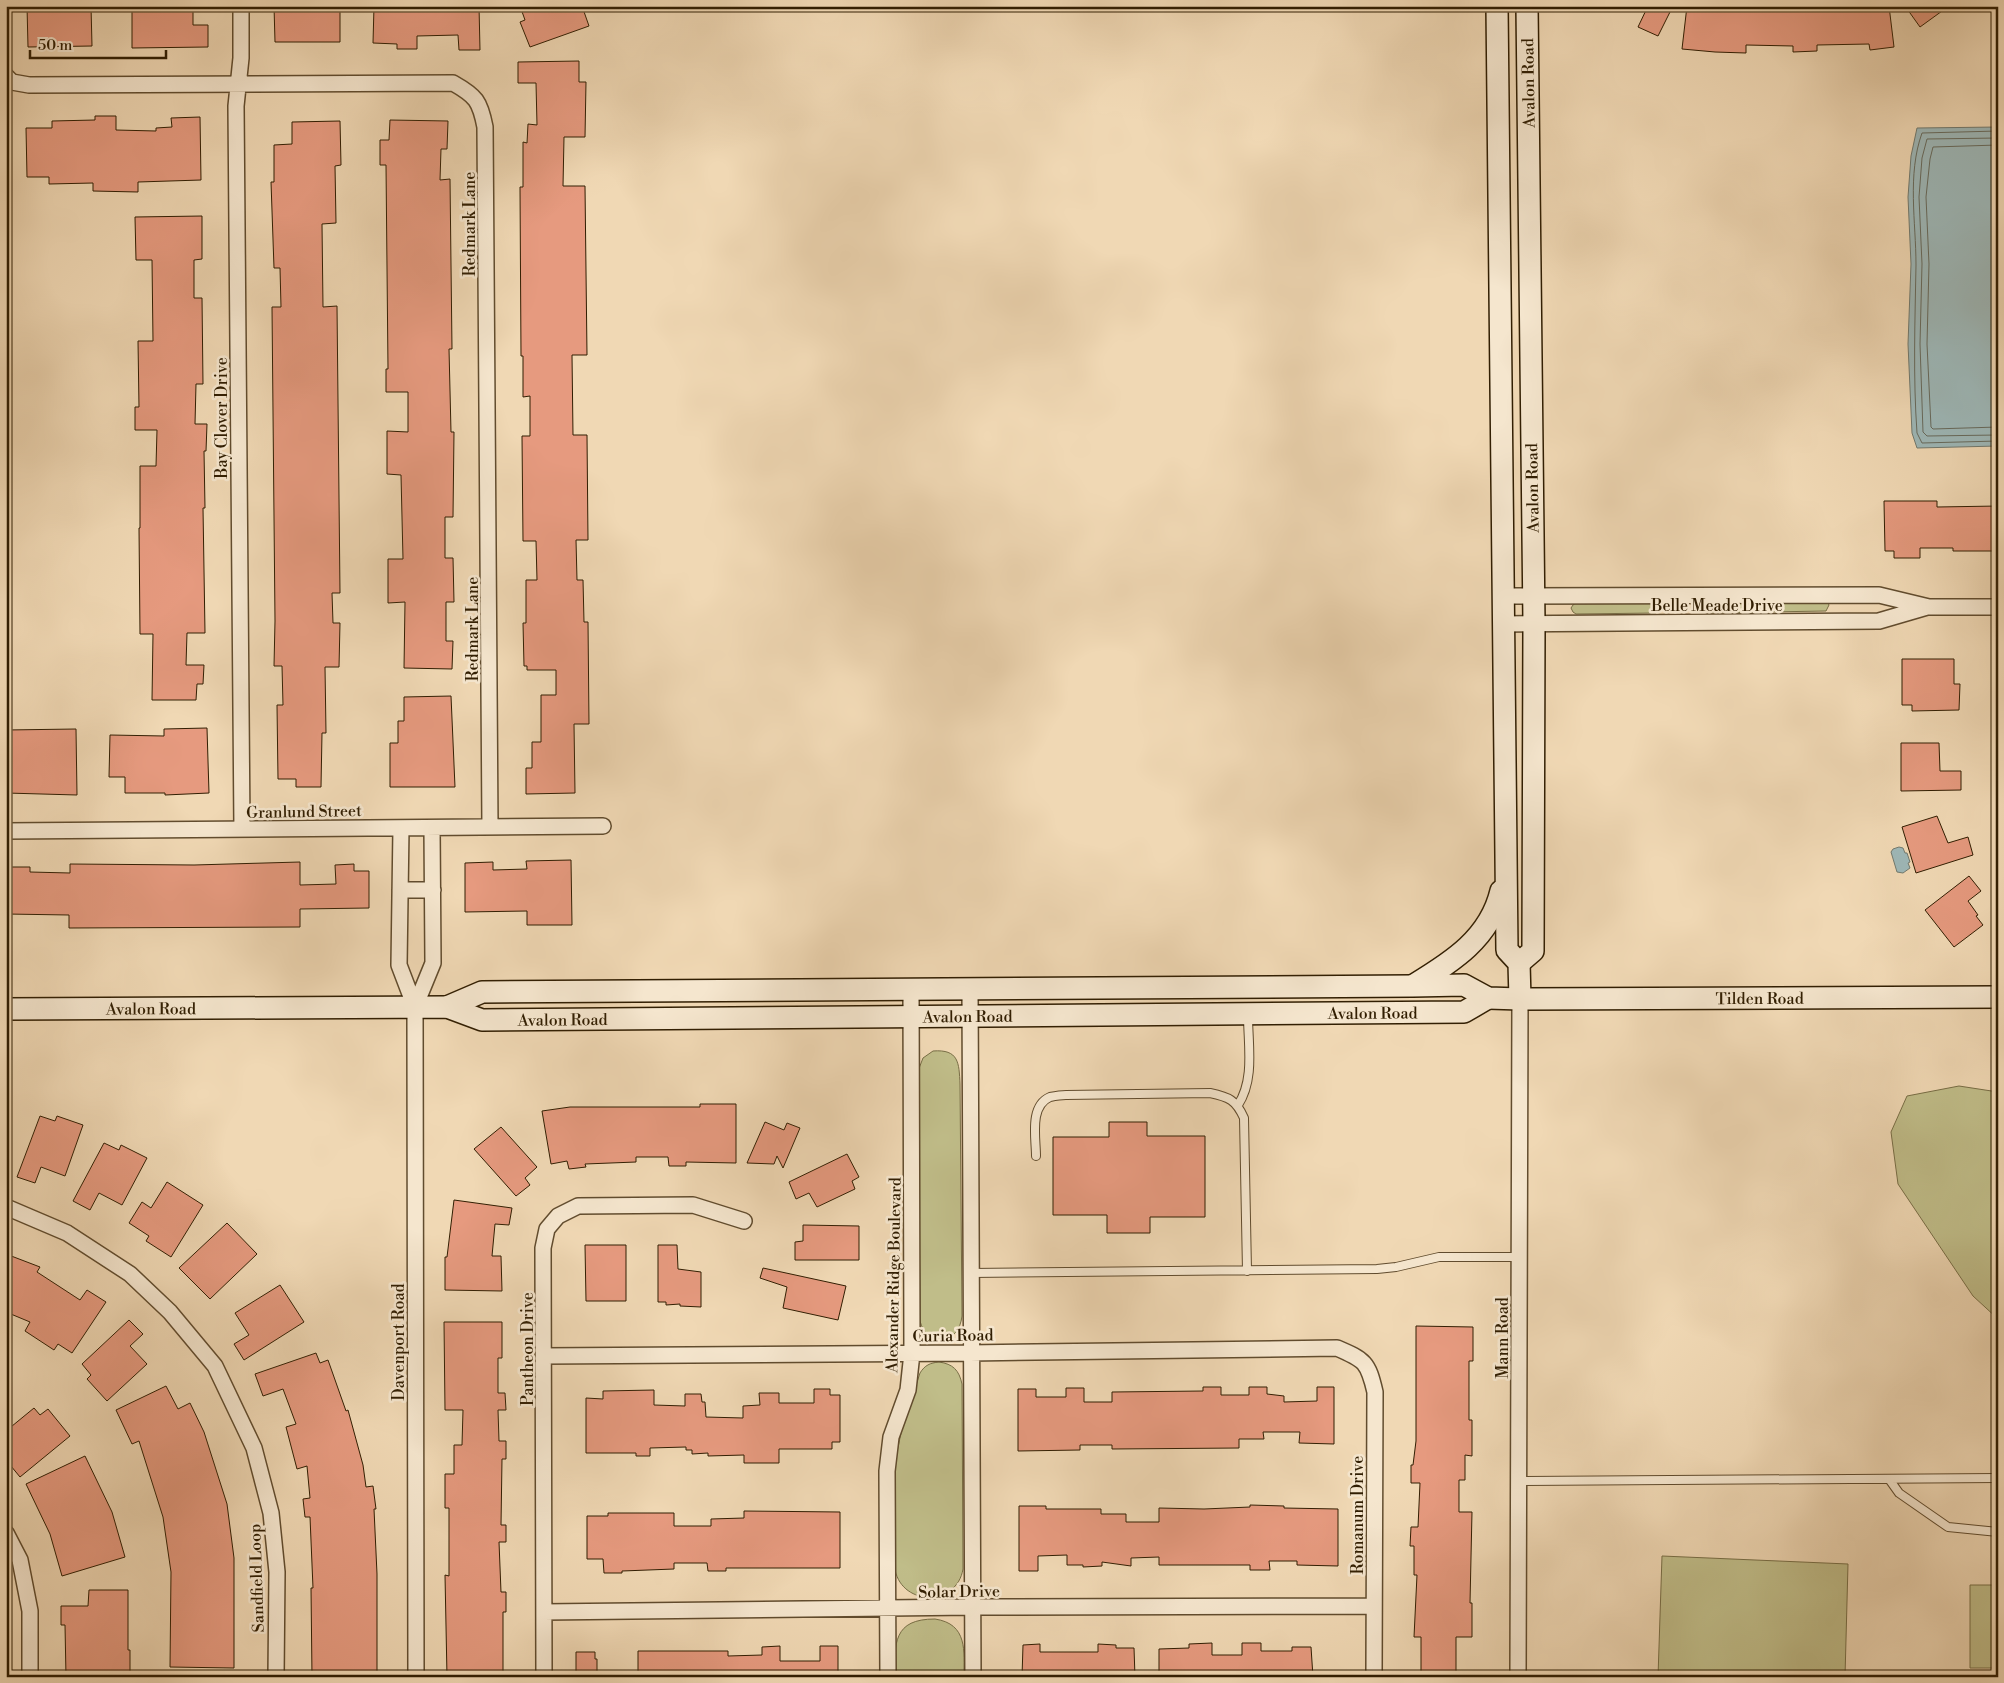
<svg xmlns="http://www.w3.org/2000/svg" width="2004" height="1683" font-family="'Libre Bodoni',serif">
<style>
.green{fill:#c0bd89;stroke:#786e46}
.water{fill:#9eb8b8;stroke:#727a6f}
.lines{fill:none;stroke-linecap:round;stroke-linejoin:round}
.shore{stroke:#686b5d;stroke-width:1}
.building{fill:#e69a7f;stroke:#311e02}
.lane-casing{stroke:#614c2e;stroke-width:10}
.street-casing{stroke:#614c2e;stroke-width:18}
.secondary-casing{stroke:#311e02;stroke-width:24}
.lane{stroke:#f5e6ce;stroke-width:8}
.street{stroke:#f5e6ce;stroke-width:15}
.secondary{stroke:#f5e6ce;stroke-width:21}
.labels{text-anchor:middle;stroke-width:5;stroke-linejoin:round;paint-order:stroke}
.street-label{font-size:16px;fill:#311e02;stroke:#f5e6ce}
</style>
<rect width="100%" height="100%" fill="#f0d8b4"/>
<filter id="stains"><feTurbulence type="fractalNoise" baseFrequency=".004" numOctaves="4"/><feColorMatrix values="0 0 0 0 .2 0 0 0 0 .09 0 0 0 0 .02 0 0 0 .5 -.17"/></filter>
<radialGradient id="worn" r=".72"><stop offset=".6" stop-color="#630" stop-opacity="0"/><stop offset="1" stop-color="#630" stop-opacity=".3"/></radialGradient>
<path class="green" d="M1705 601H1827L1829 605 1826 611 1708 613 1700 612 1698 608 1699 603Z
M1577 602H1657L1659 608 1656 613 1576 614 1573 612 1571 608 1573 605Z
M933 1051C959 1049 959 1063 960 1084L962 1316C959 1345 927 1349 920 1321L918 1071 923 1058Z
M1959 1086 1998 1092V1319L1973 1296 1898 1184 1891 1132 1907 1096Z
M939 1362C953 1364 959 1370 962 1384L963 1569C957 1606 903 1607 895 1570V1462L902 1428 920 1373C925 1365 930 1363 939 1362Z
M1662 1556 1848 1564 1845 1677H1658Z
M1970 1585H1998V1668H1970Z
M935 1619C968 1624 964 1651 964 1677H894C895 1643 893 1619 935 1619Z"/>
<path class="water" d="M1998 127V446L1917 448 1912 433 1908 344 1911 264 1908 197 1911 156 1917 128Z
M1899 847 1903 848 1905 853H1907L1910 862 1908 863 1910 868 1903 873 1897 872 1891 852 1893 849Z"/>
<g class="lines">
<path class="shore" d="M1998 131 1922 133C1907 175 1916 222 1916 265 1915 321 1913 377 1917 433L1922 443 1998 441
M1998 138 1927 139 1922 158 1919 197 1922 264 1920 344 1923 432 1927 436 1998 435
M1998 145 1933 147 1930 159 1926 197 1929 264 1927 344 1931 427 1933 429 1998 427"/>
</g>
<path class="building" d="M27 6H91L92 46 28 47Z
M132 6H193V25H208V47L132 48Z
M274 6H340V42H275Z
M374 6H479L480 50H459L458 35 417 36V49H397V44L373 43Z
M520 6H582L589 26 530 47 520 22 525 20Z
M1648 6H1673L1658 36 1638 27Z
M1687 6H1710V9L1760 10V8L1850 7V10L1889 6 1894 47 1870 50 1869 44 1817 45V51L1793 52V46L1746 45V53L1715 52 1682 49Z
M1905 6H1949L1920 27Z
M579 61V82H586L585 137H564L563 186H585L587 355H572L573 435H587L588 540H576L577 580H583L584 622H588L589 724H574L575 793 526 794V768H532V742H541V695H556V670H527V666H524L523 623H526V580H537L536 541H523L522 436H530V396L523 397V356H521L520 187H523V142L527 143 528 124 537 125 536 83H518V62Z
M95 116H116V130L156 131V128L172 127 171 118 200 117 201 180 138 182V192L93 191V183L49 184V177H27L26 128H52V121L95 120Z
M390 120 448 121 447 149H441L440 180 450 179 452 349H449L451 432H454L453 517H445V558H453L454 602H446V641H453L452 669 404 668 405 602 388 603V559H403L401 475 387 474V431L408 432V392H386V369H388L386 165H380V140H389Z
M340 121 341 165 335 166 336 223 322 224 323 307 337 306 340 593H332L333 623H340L339 667H325L326 733H322L321 787H296V779H278L277 705H283L282 666H274L275 621 272 307H281L280 268H274L271 182H274V145L292 144V122Z
M202 216V259L194 260V298H202L203 384H196L195 424H207L206 451H204L205 508H203L205 633H187L186 665H204L203 684H197L196 700H152L153 634H140L139 528H140V466H156L157 430H135V407H139L138 341H153L152 260H136L135 217Z
M1884 501H1937V507L1998 506V551H1953V548H1920V558H1894V551H1885Z
M1902 659H1954V684H1960L1959 710 1912 711V705H1902Z
M451 696 455 787H390V743H398V721H404V697Z
M207 728 209 793 165 795V793H125V777H109L110 735 164 736V729Z
M76 729 77 795 6 793V730Z
M1901 743H1939L1940 771H1961V790L1901 791Z
M1937 816 1948 843 1968 837 1973 855 1916 873 1902 827Z
M571 860 572 925H527V911L465 912V863L493 862V870L527 869 526 861Z
M300 862V885L336 884 335 865 354 864V871H369V908L300 909V927L69 928V915L6 914V867H30V872L70 873V864L194 865Z
M1969 876 1981 891 1968 901 1978 915 1976 916 1983 925 1954 947 1925 910Z
M700 1104H736V1163L686 1162V1166H669L668 1157H636V1162L585 1164 586 1167 569 1169 567 1161 551 1164 542 1111 570 1107H700Z
M40 1116 55 1121 57 1116 83 1125 65 1176 41 1167 35 1183 17 1177Z
M765 1122 784 1130 787 1123 800 1128 783 1168 777 1156 774 1164 747 1163Z
M1109 1122H1147V1136H1205V1217H1150V1233H1107V1215H1053V1137H1109Z
M501 1127 537 1167 525 1178 530 1185 516 1196 474 1149Z
M104 1143 119 1150 121 1145 147 1158 122 1205 99 1193 90 1210 73 1201Z
M847 1154 859 1177 852 1181 855 1189 817 1207 809 1193 796 1199 789 1182Z
M167 1182 203 1205 171 1257 146 1241 149 1236 129 1223 142 1202 151 1208Z
M454 1200 512 1208 509 1225 495 1224 492 1256H501L502 1291 445 1290V1257H447Z
M227 1223 257 1254 210 1299 179 1268Z
M803 1225 859 1226V1260H795V1242L803 1241Z
M585 1245H626V1301H586Z
M658 1245H677L678 1269 701 1272V1307L680 1306V1304L666 1305V1302H658Z
M6 1254 40 1267 37 1272 80 1300 87 1290 106 1302 72 1353 58 1344 54 1350 25 1331 30 1322 6 1312Z
M763 1268 846 1286 838 1320 783 1308 787 1287 760 1278Z
M280 1285 304 1322 244 1360 234 1344 249 1335 235 1313Z
M129 1320 143 1334 130 1346 147 1364 107 1401 87 1379 91 1375 82 1364Z
M444 1322H502V1358H498V1393H505L506 1410H498L499 1441H506V1459H502L501 1525H506V1542H499L501 1592H506V1612H503V1677H447L445 1575 449 1576V1508H445V1474H454V1445H462L463 1410H445Z
M1416 1326 1473 1327V1361H1469V1420H1472V1456L1465 1455V1480H1459V1512H1472L1470 1603H1472V1637H1456V1677H1421V1637H1414L1417 1575H1414V1546H1410L1411 1527H1418L1420 1483H1411V1465H1413L1416 1441Z
M316 1353 320 1363 328 1360 346 1411 348 1410 363 1465 366 1487 373 1486 376 1509H374L377 1574V1677H312L311 1588H313L310 1517H305L303 1499 310 1498 307 1466 297 1469 286 1427 296 1424 283 1389 263 1396 255 1374Z
M166 1386 178 1409 190 1403 204 1432 227 1504 234 1558V1668L170 1667 171 1572 163 1517 139 1441 132 1444 116 1410Z
M1203 1387H1221V1395H1249V1387H1267V1394L1284 1396V1402L1317 1401V1387H1334V1444L1299 1443 1300 1432H1263L1264 1439H1239V1448L1112 1449V1445H1080V1450L1018 1451V1389H1036V1397H1066V1388H1084V1402H1112V1392L1203 1391Z
M814 1389H830V1395H840V1442H832V1449H779V1463H744V1455L708 1456V1453L692 1454V1450H686V1447L650 1448V1456H636V1453H586V1398L603 1399V1391L654 1390V1405L685 1406V1394H701L702 1402H705L706 1417 743 1418V1406L760 1405 759 1393H779V1403H814Z
M34 1408 40 1415 48 1409 70 1436 20 1477 6 1460V1431Z
M85 1456 112 1512 125 1557 62 1576 50 1534 26 1484Z
M1250 1505 1284 1506V1508L1338 1509V1566L1297 1565V1561H1269L1270 1570H1250V1565H1159V1557L1131 1558V1566L1102 1562V1566L1083 1567V1565H1067V1555L1038 1556V1571H1019V1506H1046V1509H1101V1514H1126V1522H1159V1508L1204 1509 1250 1507Z
M744 1511 840 1512V1568H726V1571H708L707 1563H674V1569L622 1571V1573H604L603 1559H587V1516H608V1513H674V1526H711V1519L744 1518Z
M89 1590H128V1650H130V1677H66L65 1625H61V1606H88Z
M1212 1643V1655H1242V1643H1261V1651H1292V1647H1311L1313 1677H1159V1649L1189 1648V1644Z
M1040 1644V1652H1098V1644L1116 1645V1648H1134L1135 1677H1022L1023 1645Z
M780 1646V1661H820V1646H838V1677H638V1651H728V1656L762 1655V1647Z
M576 1652H595V1659H597V1677H576Z"/>
<g class="lines">
<defs>
<path id="lane" d="M1238 1105C1255 1079 1248 1045 1248 1015
M1036 1156C1036 1138 1029 1106 1050 1097 1055 1096 1061 1095 1066 1095L1210 1093C1229 1097 1236 1100 1244 1118L1247 1271
M970 1273 1377 1269 1396 1267 1439 1257H1520
M1889 1479 1899 1493 1948 1527 1998 1532
M1520 1481 1998 1478"/>
<path id="street" d="M241 6V58L236 106 242 829
M6 76 12 82 29 85 453 83C476 96 480 101 485 127L490 827
M1504 596 1879 595 1929 607H1998
M1503 624 1879 621 1927 607
M401 828 399 965 415 1007 416 1677
M6 831 603 826
M400 890H433
M970 989 973 1677
M415 1007 433 963 432 828
M6 1207 67 1233 130 1274 170 1312 215 1366 254 1448 271 1513 277 1572 276 1677
M544 1356 970 1353 1337 1348C1365 1360 1368 1362 1375 1392L1374 1677
M6 1533 20 1560 30 1611V1677
M544 1612 972 1607 1374 1606
M544 1677 543 1248 547 1229 558 1216 578 1206 693 1205 744 1221
M888 1677 887 1471 891 1437 908 1390 912 1353 911 990
M1518 1677 1520 999"/>
<g id="secondary">
<path d="M1497 6 1507 950 1519 963 1520 999"/>
<path d="M1519 963 1533 951 1534 623 1527 6"/>
<path d="M1414 985C1452 962 1490 938 1501 891"/>
<path id="s1" d="M447 1007 482 992 1413 986 1464 985 1488 998 1520 999 1998 997"/>
<path id="s2" d="M6 1009 447 1007 482 1020 1464 1012 1488 998"/>
</g>
</defs>
<use href="#lane" class="lane-casing"/>
<use href="#street" class="street-casing"/>
<use href="#secondary" class="secondary-casing"/>
<use href="#lane" class="lane"/>
<use href="#street" class="street"/>
<use href="#secondary" class="secondary"/>
</g>
<g class="labels">
<g class="street-label">
<text transform="translate(1528 83) rotate(-91)" y="6">Avalon Road</text>
<text transform="translate(469 224) rotate(-90)" y="6">Redmark Lane</text>
<text transform="translate(221 418) rotate(-90)" y="6">Bay Clover Drive</text>
<text transform="translate(1532 488) rotate(-91)" y="6">Avalon Road</text>
<text x="1717" y="611">Belle Meade Drive</text>
<text transform="translate(472 629) rotate(-90)" y="6">Redmark Lane</text>
<text transform="translate(304 811) rotate(-1)" y="6">Granlund Street</text>
<text dy="6" stroke="none"><textPath href="#s1" startOffset="1319">Tilden Road</textPath></text>
<text dy="6" stroke="none"><textPath href="#s2" startOffset="145">Avalon Road</textPath></text>
<text dy="6" stroke="none"><textPath href="#s2" startOffset="1369">Avalon Road</textPath></text>
<text dy="6" stroke="none"><textPath href="#s2" startOffset="964">Avalon Road</textPath></text>
<text dy="6" stroke="none"><textPath href="#s2" startOffset="559">Avalon Road</textPath></text>
<text transform="translate(893 1275) rotate(-89)" y="6">Alexander Ridge Boulevard</text>
<text transform="translate(953 1335) rotate(-1)" y="6">Curia Road</text>
<text transform="translate(1502 1338) rotate(-90)" y="6">Mann Road</text>
<text transform="translate(398 1342) rotate(-90)" y="6">Davenport Road</text>
<text transform="translate(527 1349) rotate(-90)" y="6">Pantheon Drive</text>
<text transform="translate(1357 1515) rotate(-90)" y="6">Romanum Drive</text>
<text transform="translate(256 1578) rotate(-92)" y="6">Sandfield Loop</text>
<text transform="translate(959 1591) rotate(-1)" y="6">Solar Drive</text>
</g>
</g>
<rect width="2004" height="1683" fill="none" stroke="#f0d8b4" stroke-width="25"/>
<rect x="8" y="8" width="1989" height="1668" fill="none" stroke="#311e02" stroke-width="2.5"/>
<rect x="12" y="12" width="1979" height="1658" fill="none" stroke="#311e02"/>
<path d="M30 50v8h136v-8" fill="none" stroke="#311e02" stroke-width="2.5"/>
<text x="38" y="50" font-size="15" fill="#311e02" stroke="#f5e6ce" stroke-width="4" paint-order="stroke">50 m</text>
<rect width="100%" height="100%" filter="url(#stains)"/>
<rect width="100%" height="100%" fill="url(#worn)"/>
</svg>
